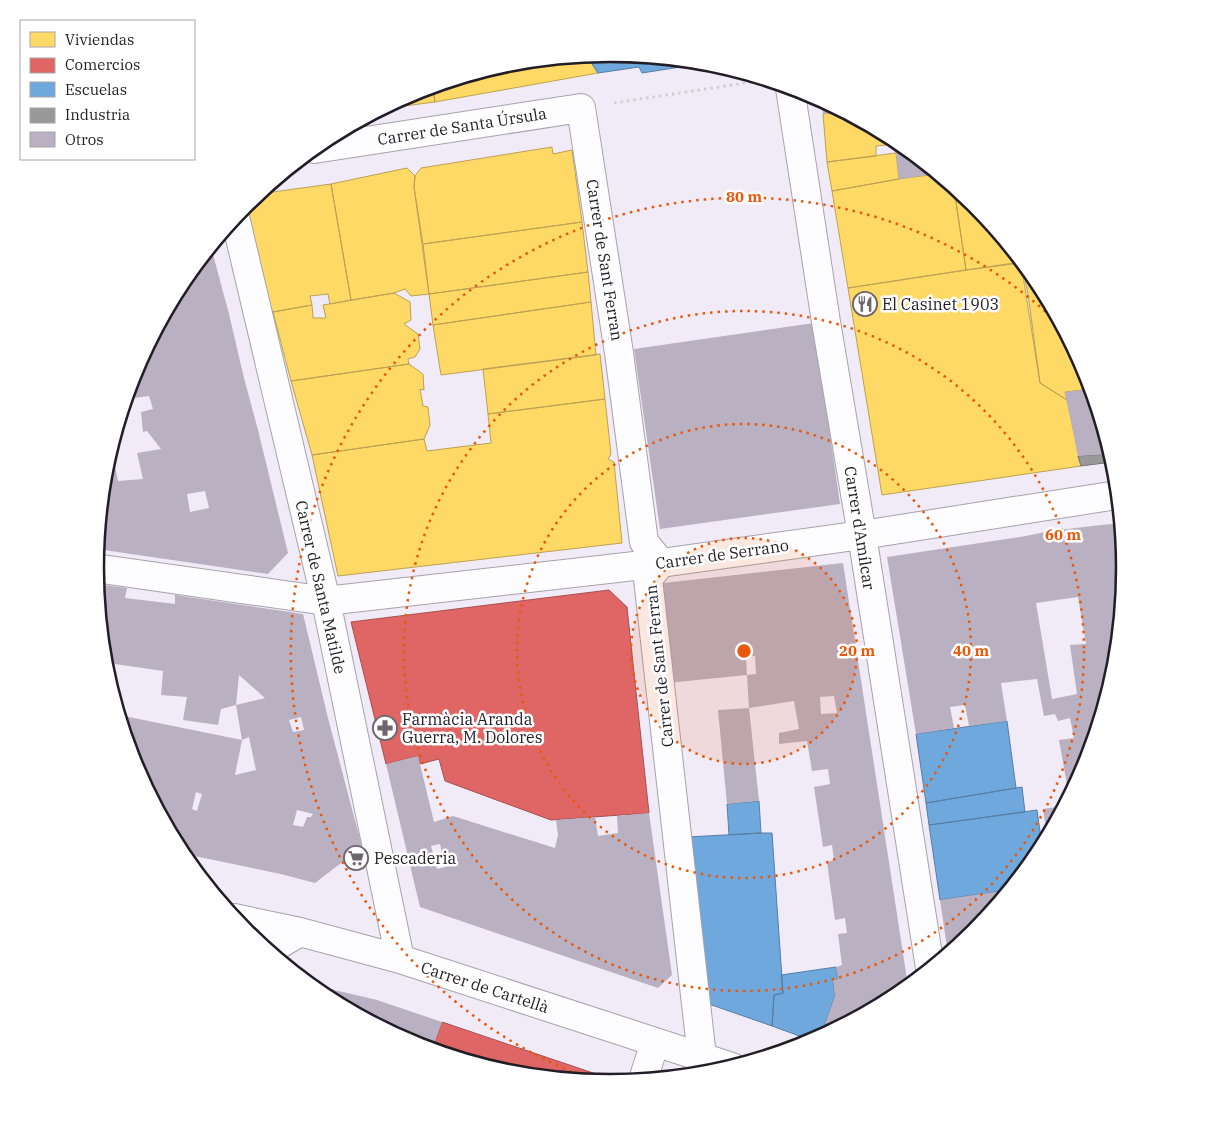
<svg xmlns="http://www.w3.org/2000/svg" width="1219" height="1137" font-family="'IBM Plex Serif',serif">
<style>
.homes{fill:#ffd966;stroke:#bda153}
.shops{fill:#e06666;stroke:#a75053}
.schools{fill:#6fa8dc;stroke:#587ea5}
.industry{fill:#999;stroke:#757476}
.building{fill:#b9b0c2;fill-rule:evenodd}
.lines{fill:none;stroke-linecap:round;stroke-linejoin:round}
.pedestrian-casing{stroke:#a7a2ab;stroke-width:30}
.minor-casing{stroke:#a7a2ab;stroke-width:30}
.path{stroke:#d1cfd3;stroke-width:3;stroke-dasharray:2.5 4;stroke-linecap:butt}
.pedestrian{stroke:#fdfcfe;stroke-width:28}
.minor{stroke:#fdfcfe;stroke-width:28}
.ring{fill:none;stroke:#e8590c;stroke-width:2.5;stroke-dasharray:2.5 5}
.labels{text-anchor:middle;stroke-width:5;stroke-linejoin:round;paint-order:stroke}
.street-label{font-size:16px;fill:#221d26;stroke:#fff}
.poi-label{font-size:16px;fill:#221d26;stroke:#fff;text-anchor:start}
.rim{fill:none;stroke:#221d26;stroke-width:2.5}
.centre{fill:#e8590c;stroke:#fff;stroke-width:2.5}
.ring-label{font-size:15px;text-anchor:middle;font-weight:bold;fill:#e8590c;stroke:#fff;stroke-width:5;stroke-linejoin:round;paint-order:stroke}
</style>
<rect width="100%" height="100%" fill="#f1ebf7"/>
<path class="homes" d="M587 56 598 73 435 102 433 87 509 64Z
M433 87 435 102 388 108V106L413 93Z
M841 111 896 141 908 151 896 153 895 144 876 146V156L827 162 823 114Z
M552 147 553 154 572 150 582 222 423 244 414 187 415 176 421 168Z
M896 153 899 179 832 191 827 162Z
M407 168 415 176 414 187 429 294 411 296 405 289 394 293 351 300 331 184Z
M936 174 954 188 966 270 848 288 832 191 899 179Z
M331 184 351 300 330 304 328 294 310 296 312 305 273 312 264 295 250 236 248 203 258 194Z
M954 188 974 205 1021 262 966 270Z
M582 222 588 272 429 294 423 244Z
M1021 263 1040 383 1067 400 1081 466 882 495 848 288 966 270Z
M1022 264 1038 283 1085 372 1090 389 1065 392 1067 400 1040 383 1028 294Z
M588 272 591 302 433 325 429 294Z
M394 293 410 302 411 320 404 324 418 334 420 349 415 357 408 359 409 364 291 381 273 312 312 305 313 318H326L323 305Z
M591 302 596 355 441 375 433 325Z
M600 354 605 399 488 414 483 369Z
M409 364 423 374 424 390 420 389 423 406 428 407 430 425 424 439 312 455 291 381Z
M605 399 611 454 608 459 614 462 622 543 338 576 312 455 424 439 427 451 491 443 488 414Z"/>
<path class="shops" d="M609 590 627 607 649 813 551 820 445 781 439 759 420 764 418 756 386 764 351 622Z
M442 1022 602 1076 600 1082 509 1073 432 1050Z"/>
<path class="schools" d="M610 54 706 63 642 73 639 67 598 73 587 56Z
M1007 721 1016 788 926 803 916 734Z
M1022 787 1025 812 929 825 926 803Z
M759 801 761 833 729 835 727 804Z
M1037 810 1042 846 1037 855 1008 890 940 900 929 825Z
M761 833H772L783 993 774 995 772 1026 706 1003 688 837Z
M836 967 838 979 833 980 835 996 825 1024 836 1028 813 1041 772 1026 774 995 783 993 781 975Z"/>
<path class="industry" d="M1110 454 1112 462 1081 466 1078 456Z"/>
<path class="building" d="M821 101 841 111 823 114Z
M908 151 936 174 899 179 896 153Z
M211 247 229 314 244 378 258 430 288 553 268 574 97 549 105 468 111 448 118 481 143 479 137 453 161 449 147 431 143 432 141 412 153 409 149 396 126 399 134 371 182 282ZM205 491 209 508 190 512 187 494Z
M814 323 840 504 660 529 634 349Z
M1090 389 1110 454 1078 456 1065 392Z
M1110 524 1117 525 1120 531 1124 569 1114 669 1085 766 1069 796 1059 740 1074 738 1070 718 1058 721 1055 714 1044 716 1037 679 1001 683 1007 721 969 726 965 705 950 707 954 728 916 734 887 557 1026 536 1050 531ZM1078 597 1086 644 1070 645 1077 694 1052 699 1036 603Z
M843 563 908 986 895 997 836 1028 825 1024 835 996 833 980 838 979 836 967 842 965 838 934 847 933 845 918 835 920 827 862 834 860 832 845 823 847 814 787 830 784 828 769 812 771 807 741 779 744V733L799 729 794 701 749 708 747 675 756 674 755 656 746 657 747 675 667 683 655 584ZM834 696 837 713 821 714 820 697Z
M96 584 127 588 125 598 175 604V595L303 614 328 718 362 847 315 883 281 874 180 853 134 765 119 715 242 740 235 775 256 770 249 737 242 740 236 705 265 698 239 675 236 705 221 709 218 725 183 720 187 697 161 695 163 671 115 664 111 691 105 669ZM301 717 304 730 293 732 289 720ZM196 792 202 794 197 811 192 809ZM297 810 313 814 311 817H307L303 827 293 825Z
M749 708 759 801 727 804 718 710Z
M418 756 434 822 453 816 555 848 558 835 556 820 595 817 598 836 618 833 617 816 649 813 672 975 658 988 420 907 386 764ZM440 844 445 867 437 869 431 846Z
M1063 806 1051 829 1047 836 1043 809Z
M1008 890 973 933 948 954 940 900Z
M309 984 377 1000 442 1022 432 1050 412 1044 323 996Z"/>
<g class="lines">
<defs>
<path id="pedestrian" d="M661 563 648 579 702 1057"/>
<path id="minor" d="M790 88 826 322 862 535 930 968
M314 149 581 108 619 353 644 542 661 563
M235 217 326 601 400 959
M95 568 326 601 661 563 862 535 1117 495
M234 918 300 932 400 959 732 1067
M268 951 300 932
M643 1080 655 1042"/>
</defs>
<use href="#pedestrian" class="pedestrian-casing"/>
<use href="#minor" class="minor-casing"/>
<path class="path" d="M614 103 758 81"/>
<use href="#pedestrian" class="pedestrian"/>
<use href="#minor" class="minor"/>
</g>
<circle cx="744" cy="651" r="113" fill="#e8590c" fill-opacity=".12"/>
<g class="ring">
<circle cx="744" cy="651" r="113"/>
<circle cx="744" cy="651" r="227"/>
<circle cx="744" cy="651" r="340"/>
<path d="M600 1082A454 454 0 1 1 1059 324"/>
</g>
<defs>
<symbol id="restaurant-ring" viewBox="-11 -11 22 22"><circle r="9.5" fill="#fff" stroke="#6a656f" stroke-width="1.5"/><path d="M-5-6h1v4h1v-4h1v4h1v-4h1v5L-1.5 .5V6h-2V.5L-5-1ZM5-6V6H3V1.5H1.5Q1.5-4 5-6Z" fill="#6a656f"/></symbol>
<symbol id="pharmacy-ring" viewBox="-11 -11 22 22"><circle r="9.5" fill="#fff" stroke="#6a656f" stroke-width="1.5"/><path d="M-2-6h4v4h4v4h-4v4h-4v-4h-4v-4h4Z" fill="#6a656f"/></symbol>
<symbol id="supermarket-ring" viewBox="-11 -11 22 22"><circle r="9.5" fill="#fff" stroke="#6a656f" stroke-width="1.5"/><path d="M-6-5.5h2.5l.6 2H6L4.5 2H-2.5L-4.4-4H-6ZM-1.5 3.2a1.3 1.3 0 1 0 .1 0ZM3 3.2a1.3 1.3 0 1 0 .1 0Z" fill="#6a656f"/></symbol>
</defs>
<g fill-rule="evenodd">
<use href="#restaurant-ring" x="851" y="290" width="28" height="28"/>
<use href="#pharmacy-ring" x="371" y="714" width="28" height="28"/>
<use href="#supermarket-ring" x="342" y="844" width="28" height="28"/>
</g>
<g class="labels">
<g class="street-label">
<text transform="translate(462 126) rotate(-9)" y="6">Carrer de Santa Úrsula</text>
<text transform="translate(605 260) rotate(81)" y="6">Carrer de Sant Ferran</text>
<text transform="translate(860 528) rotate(81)" y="6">Carrer d'Amílcar</text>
<text transform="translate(722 554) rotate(-8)" y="6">Carrer de Serrano</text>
<text transform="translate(321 587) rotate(77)" y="6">Carrer de Santa Matilde</text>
<text transform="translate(659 666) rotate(-96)" y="6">Carrer de Sant Ferran</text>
<text transform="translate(485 987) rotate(18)" y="6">Carrer de Cartellà</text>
</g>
<g class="poi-label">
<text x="882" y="310">El Casinet 1903</text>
<text x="402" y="725">Farmàcia Aranda<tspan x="402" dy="18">Guerra, M. Dolores</tspan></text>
<text x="374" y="864">Pescaderia</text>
</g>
</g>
<path d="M0 0H1219V1137H0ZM104 568a506 506 0 1 1 1012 0a506 506 0 1 1-1012 0Z" fill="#fff" fill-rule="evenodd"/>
<path class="rim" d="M104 568a506 506 0 1 1 1012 0a506 506 0 1 1-1012 0Z"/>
<circle cx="744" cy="651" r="8" class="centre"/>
<g class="ring-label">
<text x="744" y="202">80 m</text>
<text x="1063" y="540">60 m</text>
<text x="857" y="656">20 m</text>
<text x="971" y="656">40 m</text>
</g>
<rect x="20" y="20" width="175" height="140" fill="#ffffff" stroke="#a7a5a8"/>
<rect x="30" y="32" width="25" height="15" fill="#ffd966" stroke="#a7a5a8"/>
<text x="65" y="45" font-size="15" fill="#221d26">Viviendas</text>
<rect x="30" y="58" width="25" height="15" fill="#e06666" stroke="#a7a5a8"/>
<text x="65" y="70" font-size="15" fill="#221d26">Comercios</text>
<rect x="30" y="82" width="25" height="15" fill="#6fa8dc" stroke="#a7a5a8"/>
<text x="65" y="95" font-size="15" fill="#221d26">Escuelas</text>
<rect x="30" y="108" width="25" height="15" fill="#999999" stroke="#a7a5a8"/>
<text x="65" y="120" font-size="15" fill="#221d26">Industria</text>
<rect x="30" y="132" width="25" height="15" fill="#b9b0c2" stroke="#a7a5a8"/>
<text x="65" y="145" font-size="15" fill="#221d26">Otros</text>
</svg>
